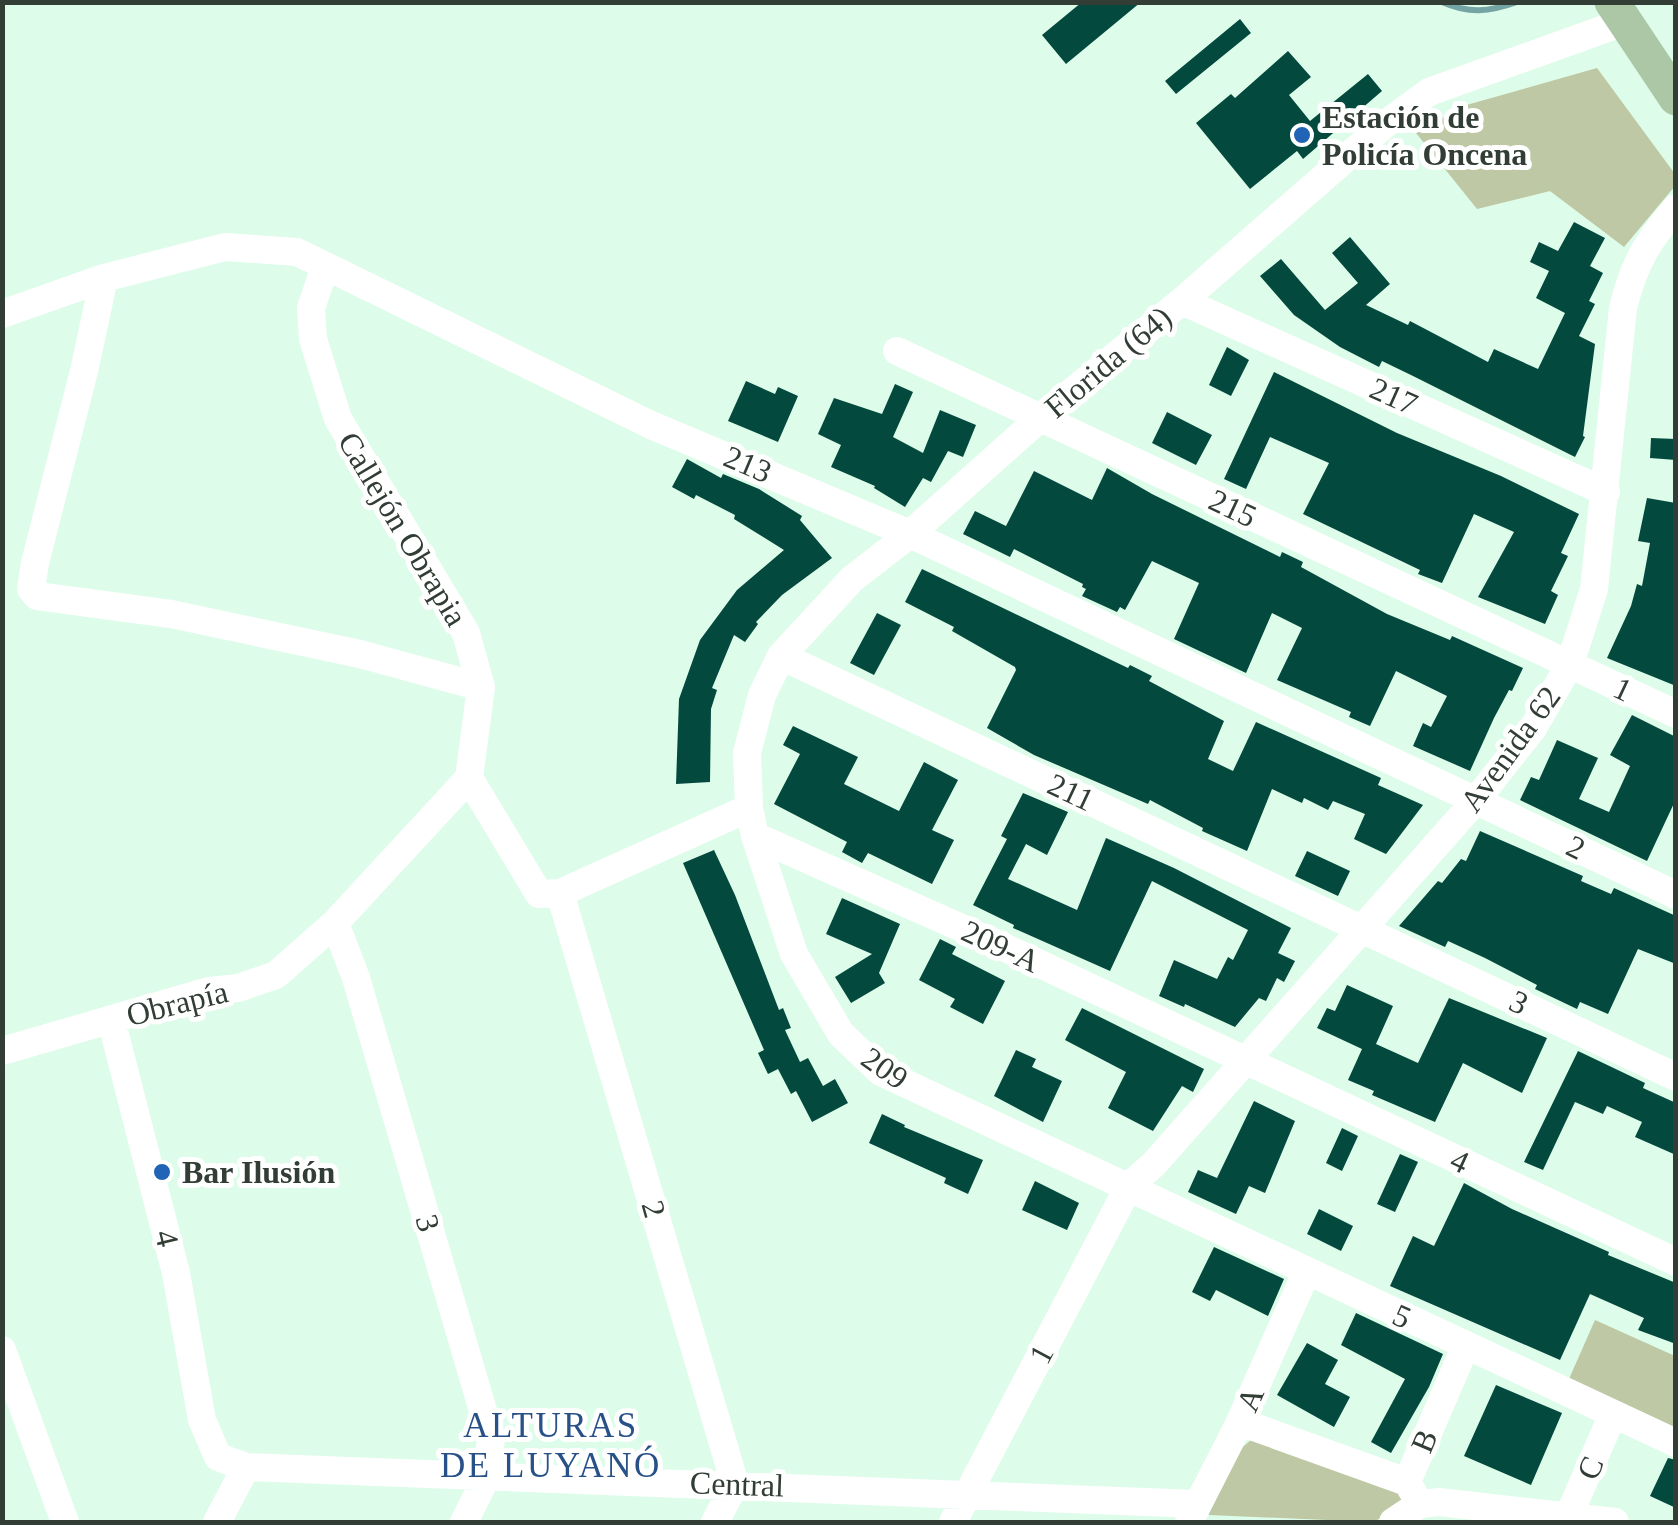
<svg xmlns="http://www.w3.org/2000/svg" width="1678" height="1525" font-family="'Times New Roman',serif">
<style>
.green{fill:#bec8a4}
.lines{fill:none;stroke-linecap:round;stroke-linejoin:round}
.stream{stroke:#74a4a3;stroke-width:6}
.building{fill:#04493e}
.minor{stroke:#fff;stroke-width:28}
.major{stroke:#acc7a6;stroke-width:35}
.poi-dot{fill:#2163b4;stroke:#fff;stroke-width:4}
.labels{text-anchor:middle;stroke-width:10;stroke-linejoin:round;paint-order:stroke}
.poi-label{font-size:32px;font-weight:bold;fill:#313d35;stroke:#fff;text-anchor:start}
.street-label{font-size:32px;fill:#313d35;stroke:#fff}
.neighbourhood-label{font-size:35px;letter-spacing:2.5px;fill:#285187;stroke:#fff}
</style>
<rect width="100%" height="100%" fill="#ddfce9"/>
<path class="green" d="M1597 68 1675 174V186L1624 247 1550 191 1477 209 1416 133 1463 106Z
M1595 1320 1675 1356V1428L1569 1379Z
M1251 1440 1404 1491 1407 1504 1373 1522 1209 1515 1204 1507 1227 1460Z"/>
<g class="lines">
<path class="stream" d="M1442 2C1469 14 1489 12 1517 2"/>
</g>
<path class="building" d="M1082 2H1141L1066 64 1042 35Z
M1240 19 1251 33 1176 94 1165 81Z
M1288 51 1311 77 1289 95 1310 121 1368 74 1382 91 1303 159 1297 151 1250 189 1196 123 1231 94 1235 98Z
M1574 222 1605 238 1590 266 1603 273 1589 301 1595 304 1579 336 1595 344 1583 436 1585 437 1575 457 1413 376 1382 361 1379 367 1340 347 1294 315 1260 276 1281 259 1325 310 1358 283 1332 253 1350 237 1390 284 1366 305 1408 325 1410 321 1488 362 1494 349 1538 369 1565 313 1536 298 1549 271 1530 262 1539 242 1558 251Z
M1227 347 1249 360 1231 396 1209 385Z
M1274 372 1397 433 1501 476 1579 514 1561 553 1568 556 1551 591 1558 595 1545 624 1478 597 1514 532 1474 514 1442 583 1418 574 1420 570 1303 514 1329 463 1270 437 1246 489 1224 479Z
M746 381 775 394 778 387 798 396 778 442 728 421Z
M895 384 913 392 893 437 923 453 940 410 976 425 963 457 948 451 931 482 923 478 905 507 874 488 875 486 831 467 841 445 818 434 834 398 882 414Z
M1167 412 1212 435 1196 465 1152 443Z
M1651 438 1676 439V460L1650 458Z
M687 459 721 478 723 474 759 489 802 516 800 520 832 558 782 595 756 622 758 624 745 642 734 635 712 688 717 690 711 709 710 782 676 784 679 699 700 640 737 590 784 550 734 519 735 515 696 495 694 499 672 487Z
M1107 468 1152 494 1280 557 1282 552 1303 562 1301 567 1387 614 1450 640 1452 636 1523 668 1512 691 1509 690 1494 718 1470 771 1413 746 1423 723 1431 727 1447 696 1396 671 1370 726 1349 717 1351 712 1277 680 1302 628 1272 613 1246 673 1174 639 1199 583 1152 561 1125 610 1120 607 1117 612 1082 596 1086 589 1082 587 1083 584 1014 549 1010 557 963 534 975 511 1006 526 1034 471 1092 500Z
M1647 498 1676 503V686L1607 658 1631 606 1637 584 1642 586 1650 543 1638 541Z
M922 569 1128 668 1130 665 1152 676 1149 681 1224 721 1208 759 1233 771 1256 722 1381 778 1378 785 1423 805 1386 854 1354 839 1365 814 1333 801 1328 810 1304 798 1302 803 1272 789 1247 851 1202 831 1203 828 1150 800 1148 804 1034 755 987 728 1016 670 1015 667 952 631 954 627 905 602Z
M877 613 901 625 874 675 850 663Z
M1632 715 1676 737V799L1647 861 1520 800 1531 777 1539 780 1557 740 1598 758 1579 799 1609 812 1630 766 1610 755Z
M793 726 858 757 844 784 899 811 924 762 958 780 932 830 954 840 932 884 868 853 862 863 842 852 847 842 774 804 800 754 783 745Z
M1023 793 1068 812 1047 855 1026 844 1008 879 1077 910 1106 838 1174 868 1291 928 1278 953 1295 961 1284 982 1277 978 1266 1001 1259 998 1235 1027 1185 1004 1184 1007 1159 996 1174 960 1217 979 1228 957 1233 960 1248 930 1152 881 1110 971 1013 928 1014 925 973 905 1007 839 1001 836Z
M1480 831 1583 876 1581 881 1611 894 1614 888 1676 916V964L1638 949 1608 1014 1580 1002 1577 1009 1535 989 1537 985 1485 958 1448 941 1445 947 1399 926 1438 881 1442 883 1461 859 1466 861Z
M714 850 735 895 779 1010 783 1008 791 1028 785 1030 800 1062 808 1058 823 1086 835 1079 848 1103 812 1122 796 1091 791 1094 778 1069 768 1074 758 1053 764 1050 683 863Z
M1307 851 1350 871 1338 896 1295 876Z
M842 898 900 924 879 973 885 983 851 1003 835 977 872 954 826 934Z
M940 939 956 947 952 954 1005 981 983 1024 950 1007 955 999 919 980Z
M1347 985 1393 1006 1376 1044 1418 1063 1449 998 1547 1038 1522 1093 1463 1063 1435 1122 1372 1095 1374 1091 1348 1080 1362 1049 1317 1028 1327 1008 1335 1011Z
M1082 1008 1204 1069 1193 1092 1182 1086 1153 1131 1108 1108 1126 1072 1065 1040Z
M1016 1050 1036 1059 1032 1067 1062 1081 1043 1122 994 1096Z
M1578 1051 1645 1083 1643 1088 1676 1103V1155L1635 1137 1642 1122 1607 1106 1603 1114 1575 1102 1543 1170 1524 1162Z
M1254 1101 1295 1121 1265 1193 1249 1186 1236 1214 1188 1192 1198 1170 1217 1178Z
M882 1114 905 1125 904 1127 983 1160 968 1194 944 1183 946 1178 869 1143Z
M1342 1128 1358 1136 1342 1171 1326 1163Z
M1400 1154 1418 1162 1395 1212 1377 1204Z
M1035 1181 1079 1203 1067 1230 1022 1210Z
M1464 1183 1512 1209 1609 1252 1608 1255 1676 1283V1344L1638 1330 1644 1318 1590 1294 1560 1360 1390 1286 1413 1236 1434 1246Z
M1319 1209 1353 1226 1341 1251 1307 1234Z
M1214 1247 1284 1279 1268 1316 1216 1290 1210 1301 1192 1292Z
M1356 1313 1443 1354 1429 1387 1391 1453 1371 1442 1405 1379 1341 1345Z
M1307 1343 1338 1360 1325 1384 1350 1397 1334 1427 1277 1395Z
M1496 1385 1562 1413 1531 1485 1464 1456Z
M1668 1458 1676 1460V1508L1650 1496Z"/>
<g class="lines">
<path class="minor" d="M1624 22 1429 92 1384 125 1182 301 1039 419 910 534 852 579 781 656 762 695 747 753 749 808 755 836 794 954 841 1034 881 1072 1676 1443
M104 278 84 371 35 563 31 589 37 596 171 614 360 654 481 687
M1182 301 1606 492
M2 314 104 278 225 247 297 252 651 425 910 534 1676 895
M897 351 1676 714
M781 656 1676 1077
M469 778 539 894 560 893 749 808
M755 836 993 942 1676 1262
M560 893 735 1484 715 1522
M335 923 356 978 491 1438 487 1476 464 1522
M111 1019 176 1273 202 1420 218 1457 246 1467 1197 1504
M2 1051 209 991 238 988 276 975 335 923 469 778 481 687 466 633 338 419 313 339 311 308 325 267
M2 1350 65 1522
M1240 1422 1407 1482
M1420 1504 1439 1502 1615 1522
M217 1522 246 1467
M953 1522 1129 1186 1154 1164 1477 799 1533 728 1570 664 1594 589 1623 308C1634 264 1646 243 1676 208
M1189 1522 1240 1422 1306 1273
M1393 1522 1420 1504 1407 1482 1466 1345
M1566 1522 1613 1414"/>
<path class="major" d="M1612 2 1676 98"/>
</g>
<g class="poi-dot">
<circle cx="1302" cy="135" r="10"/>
<circle cx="162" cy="1172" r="10"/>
</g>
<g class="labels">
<g class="poi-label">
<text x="1322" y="128">Estación de<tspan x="1322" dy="37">Policía Oncena</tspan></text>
<text x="182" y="1183">Bar Ilusión</text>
</g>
<g class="street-label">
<text transform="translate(1108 362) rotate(-40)" y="11">Florida (64)</text>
<text transform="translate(1394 396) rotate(24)" y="11">217</text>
<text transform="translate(748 464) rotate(23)" y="11">213</text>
<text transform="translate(1233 508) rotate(25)" y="11">215</text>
<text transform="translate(403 529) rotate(59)" y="11">Callejón Obrapia</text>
<text transform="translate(1623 689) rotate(25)" y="11">1</text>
<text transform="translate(1510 749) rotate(-54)" y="11">Avenida 62</text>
<text transform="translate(1071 792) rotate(25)" y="11">211</text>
<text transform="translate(1576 847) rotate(26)" y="11">2</text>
<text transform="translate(1001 946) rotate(25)" y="11">209-A</text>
<text transform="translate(1519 1002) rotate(26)" y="11">3</text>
<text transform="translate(177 1003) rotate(-14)" y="11">Obrapía</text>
<text transform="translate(885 1068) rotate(35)" y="11">209</text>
<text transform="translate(1460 1161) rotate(25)" y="11">4</text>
<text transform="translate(654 1209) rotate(74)" y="11">2</text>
<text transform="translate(428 1223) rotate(74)" y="11">3</text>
<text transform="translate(167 1238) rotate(76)" y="11">4</text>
<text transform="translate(1402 1316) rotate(24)" y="11">5</text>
<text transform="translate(1041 1354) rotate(-62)" y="11">1</text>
<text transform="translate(1250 1399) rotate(-66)" y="11">A</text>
<text transform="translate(1424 1441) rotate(-67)" y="11">B</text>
<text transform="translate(1590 1468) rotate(-67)" y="11">C</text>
<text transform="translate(737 1484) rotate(2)" y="11">Central</text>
</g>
<g class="neighbourhood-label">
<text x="551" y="1437">ALTURAS<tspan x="551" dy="40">DE LUYANÓ</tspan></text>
</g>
</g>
<rect width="1678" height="1525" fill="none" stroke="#313d35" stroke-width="10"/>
</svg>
